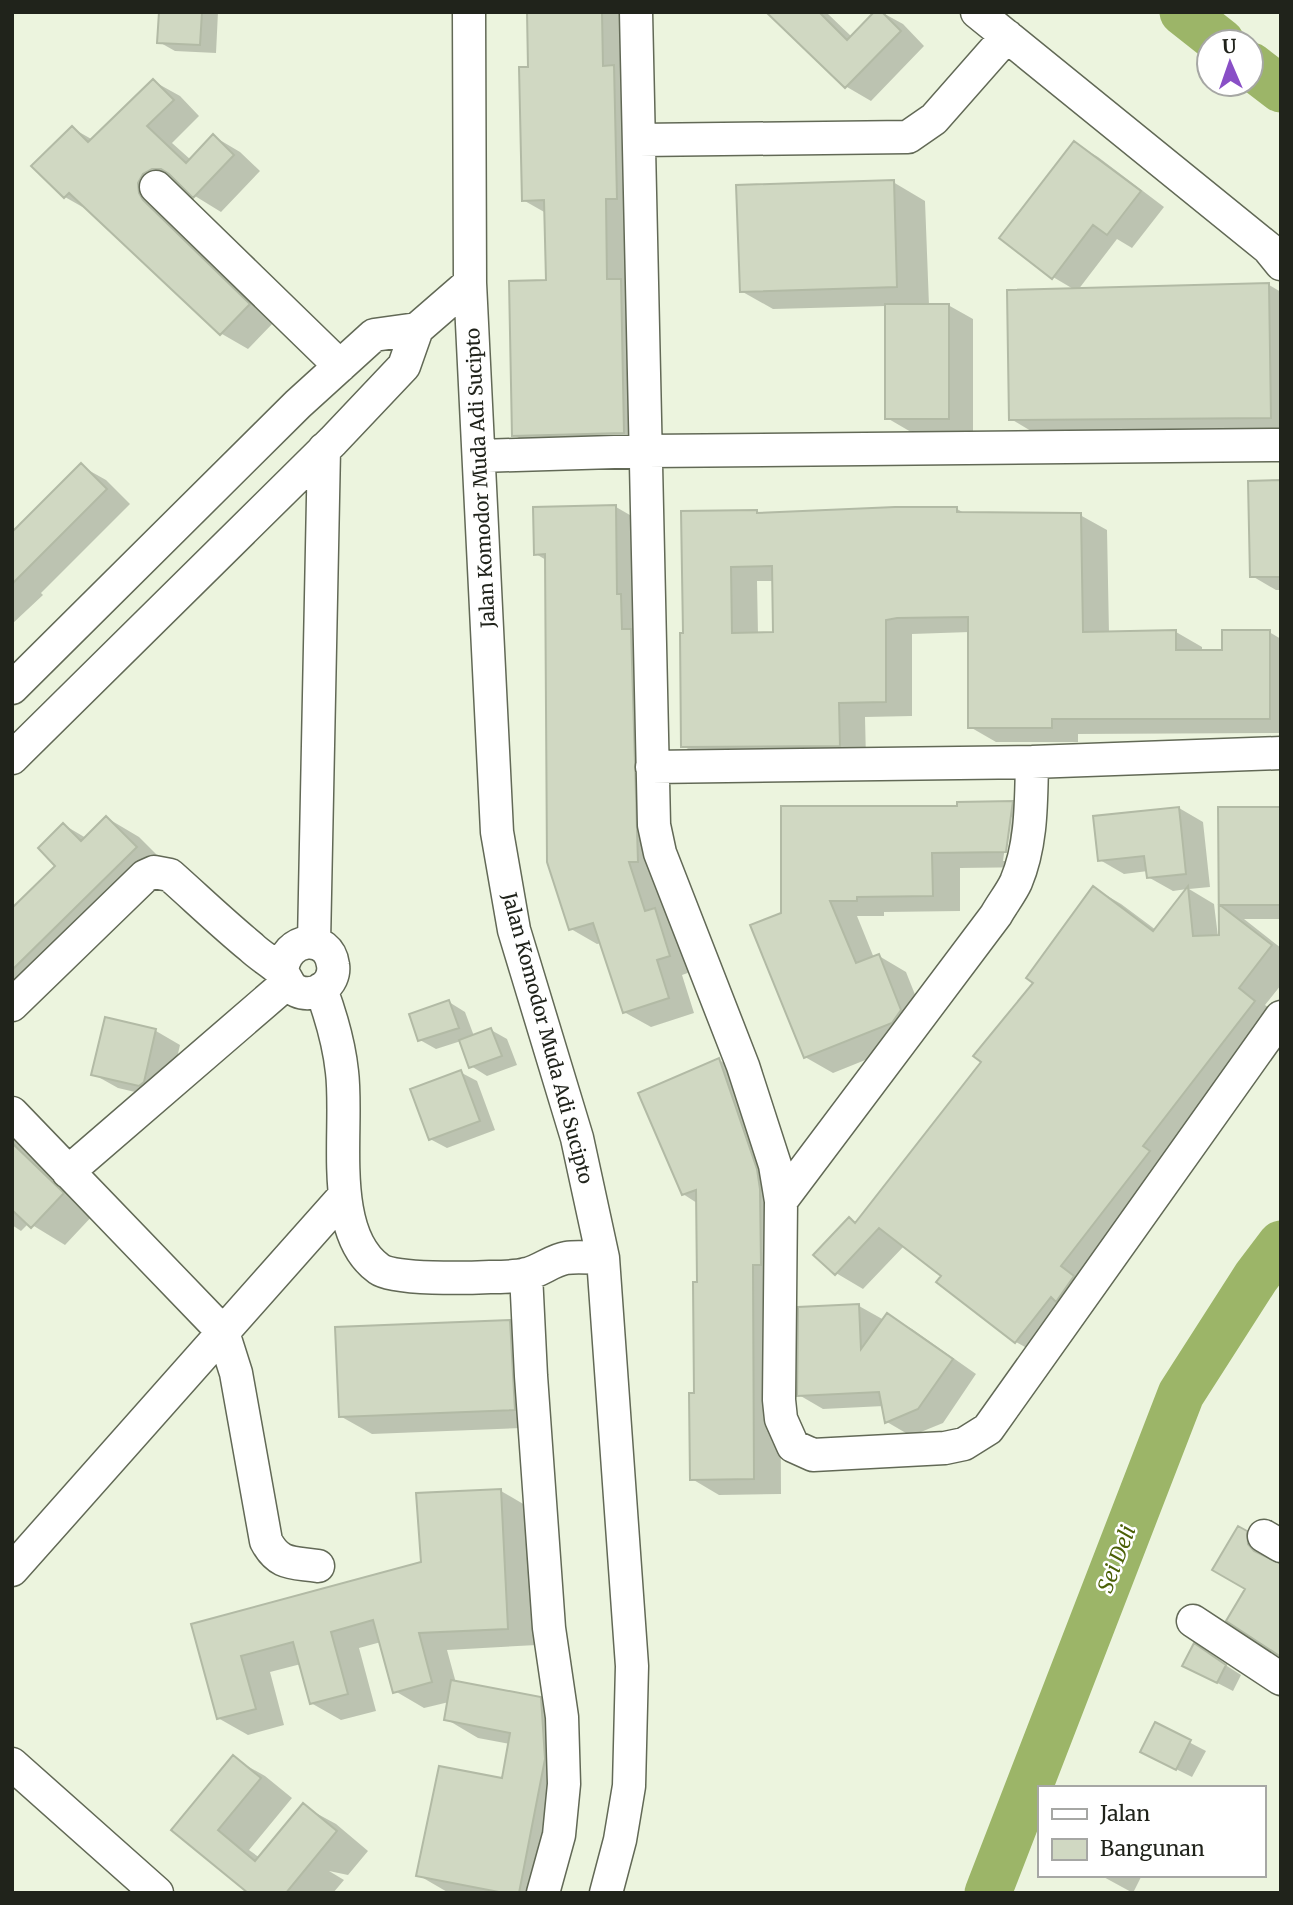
<svg xmlns="http://www.w3.org/2000/svg" width="1293" height="1905" font-family="Merriweather,serif">
<style>
.shadow{fill:#0003;fill-rule:evenodd}
.lines{fill:none;stroke-linecap:round;stroke-linejoin:round}
.river{stroke:#9cb568;stroke-width:47}
.building{fill:#d0d8c2;stroke:#b2baa5;stroke-width:2;fill-rule:evenodd}
.minor-casing{stroke:#626956;stroke-width:35}
.minor{stroke:#fff;stroke-width:32}
.labels{text-anchor:middle;stroke-width:5;stroke-linejoin:round;paint-order:stroke}
.street-label{font-size:19px;fill:#20231b;stroke:#fff}
.water-label{font-size:21px;font-style:italic;fill:#4b6007;stroke:#fff}
</style>
<rect width="100%" height="100%" fill="#ecf4de"/>
<path class="shadow" d="M161 12H218L216 53 175 51 159 42Z
M529 12H632L653 450 544 453 514 435 548 282 546 213 523 200 530 69Z
M768 12H830L828 14 852 37 881 12 903 24 924 46 871 101 847 87Z
M153 81 180 96 199 116 172 143 191 160 213 136 240 152 260 171 221 212 195 196 181 184 170 189 276 320 248 349 222 334 93 213 65 197 34 166 72 128 93 140Z
M1074 143 1098 157 1164 207 1132 248 1117 239 1078 290 1269 285 1281 292V434L1041 437 1011 419 1075 290 1053 277Z
M893 182 925 201 929 305H948L973 319V432H911L887 418 886 306 773 309 741 291Z
M81 466 106 480 130 504 41 593 43 595 12 624V538Z
M1281 482V590H1276L1252 576Z
M616 507 642 522 654 876 668 917 681 925 696 970 682 975 694 1013 651 1027 624 1012 602 943 597 944 571 929 546 560 536 554Z
M957 509 966 514 1080 515 1107 530 1109 633 1176 632 1202 647V651H1224L1269 632 1281 639V733L1078 734V742H996L970 727V632L912 634V716L865 717 866 760 709 761 683 746 682 635 757 511 763 515ZM757 581H774L775 634H758Z
M1012 803 1040 819 1034 867 960 868V911L884 912V916H857L874 958 879 956 906 972 928 1027 920 1038 833 1073 805 1057 783 914ZM1009 817H1012L1007 861H1003Z
M1179 808 1203 822 1210 887 1189 889 1214 904 1218 937H1221L1220 809 1281 808V919H1244L1281 948V985L1265 1005 1281 1017 1043 1357 1016 1342 938 1282 943 1275 905 1245 863 1289 836 1273 849 1219 857 1224 984 1062 1094 888 1121 904 1156 930 1187 889 1173 891 1148 877V871L1124 874 1100 860Z
M107 818 139 837 168 866 12 1019V911L58 866 64 825 86 838Z
M449 1002 465 1012 474 1036 491 1030 507 1039 517 1065 487 1076 471 1066 461 1041 436 1049 420 1040Z
M106 1019 156 1031 180 1045 168 1096 165 1099 118 1088 93 1074Z
M719 1060 746 1076 780 1280 781 1494 719 1495 692 1479 699 1283 697 1203 683 1194Z
M460 1072 477 1081 495 1130 447 1148 430 1139Z
M12 1135 95 1213 65 1245 29 1223 21 1231 12 1225Z
M859 1306 884 1320 887 1315 912 1329 976 1374 943 1423 911 1436 887 1422 884 1406 823 1409 799 1395Z
M509 1321 542 1340 547 1427 372 1434 340 1416Z
M501 1491 530 1508 537 1645 447 1650 456 1683 540 1699 572 1718 554 1893H449L418 1875 503 1780 510 1744 478 1738 446 1719 449 1702 424 1708 395 1691 381 1642 359 1648 376 1711 341 1720 311 1703 301 1664 270 1672 284 1725 248 1735 218 1718 193 1625 422 1564Z
M1238 1528 1266 1544 1267 1557 1247 1588Z
M1210 1655 1241 1675 1233 1691 1200 1674Z
M1156 1725 1206 1751 1192 1777 1158 1760Z
M233 1758 265 1776 292 1798 249 1850 260 1858 303 1806 336 1824 368 1851 348 1875 329 1871 344 1880 333 1893H251L174 1830Z
M1100 1875H1142L1133 1893Z"/>
<g class="lines">
<path class="river" d="M1183 12 1221 42
M1251 66 1281 89
M988 1893 1181 1394 1256 1277 1281 1244"/>
</g>
<path class="building" d="M159 12H202L200 45 157 43Z
M527 12H602L603 66 614 65 617 199H606L607 279H621L624 433 512 436 509 281 546 280 544 200 522 201 519 67H528Z
M766 12H819L847 40 874 12H882L901 31 845 88Z
M153 79 174 100 147 126 186 163 213 134 234 155 193 198 169 174 161 169H152L143 174 138 183 139 193 143 200 250 304 220 335 69 193 64 198 31 166 72 126 88 142Z
M1074 141 1141 191 1107 235 1093 225 1052 279 999 238Z
M894 180 897 287 740 292 736 185Z
M1269 283 1271 418 1009 420 1007 290Z
M885 304H949V419H885Z
M81 463 107 489 12 584V532Z
M1281 480V577H1250L1248 481Z
M616 505 617 594H621L622 629H631L638 862H629L645 911 655 908 670 956 657 960 669 998 623 1013 593 923 569 930 547 862 545 554 534 555 533 507Z
M895 507H957V512L1081 513 1083 632 1176 630V650H1222V630H1270V719H1052V728H968V617L897 618 886 620V702L839 703 840 746 681 747 680 633H683L681 511 757 510V513ZM772 566 773 632 732 633 731 567Z
M1013 801 1006 852 932 853 933 896 857 897V901H830L856 963 879 954 901 1010 892 1023 804 1058 750 925 781 913V806H957V802Z
M1179 807 1186 874 1147 878 1144 856 1098 861 1093 816Z
M1218 807H1281V905H1220L1272 945 1239 988 1255 1001 1143 1146 1150 1151 1061 1266 1074 1276 1056 1302 1051 1297 1015 1343 936 1282 941 1276 879 1228 835 1275 813 1255 849 1217 855 1223 981 1062 973 1056 1033 983 1026 978 1093 886 1153 931 1188 886 1193 936 1219 935Z
M106 816 137 847 12 970V908L55 866 38 848 63 823 81 841Z
M449 1000 459 1028 418 1041 409 1014Z
M105 1017 156 1029 144 1082 139 1086 91 1075Z
M491 1028 502 1056 469 1068 459 1040Z
M719 1058 757 1169 760 1189 761 1265H753L754 1479 690 1480 689 1393H694L693 1282H697L696 1190 682 1195 638 1093Z
M461 1070 480 1121 429 1140 410 1089Z
M12 1143 64 1193 31 1228 12 1210Z
M859 1304 861 1349 887 1313 953 1359 918 1409 885 1423 879 1392 797 1396 798 1307Z
M510 1320 515 1410 339 1417 335 1327Z
M501 1489 508 1629 419 1633 432 1682 393 1693 373 1620 331 1632 348 1694 310 1704 293 1642 241 1656 256 1709 217 1719 191 1624 421 1562 416 1493Z
M1238 1526 1247 1531 1248 1544 1254 1551 1281 1564V1657L1226 1621 1245 1589 1212 1570Z
M1194 1643 1226 1665 1217 1683 1182 1666Z
M451 1680 541 1697 545 1759 519 1893H504L416 1876 439 1766 502 1778 510 1733 444 1720Z
M1155 1722 1191 1740 1176 1770 1140 1752Z
M233 1755 261 1778 218 1830 255 1861 303 1803 337 1831 286 1893H248L171 1830Z"/>
<g class="lines">
<defs>
<path id="minor" d="M469 12 470 283 497 832 514 930 577 1138 603 1258 632 1666 629 1786 620 1840 606 1893
M636 12 654 825 660 853 743 1066 775 1165 781 1201 779 1400 781 1419 793 1446 813 1455 945 1448 964 1444 988 1429 1281 1017
M977 12 1268 248 1281 264
M639 140 908 137 934 119 1007 36
M156 187 340 366
M480 456 647 451 1281 445
M12 688 298 404 374 335 417 329
M12 758 333 441 404 366 417 329 470 283
M652 767 1032 762 1281 753
M314 943 324 449
M321 989C331 1016 339 1043 342 1072 349 1128 327 1232 379 1269 394 1280 469 1278 490 1277 501 1277 516 1277 527 1274 540 1271 553 1260 566 1258 578 1256 592 1258 603 1258
M12 1005 145 876 154 872 170 875C197 899 223 924 251 947 260 956 272 962 281 971 287 977 288 987 297 991 315 999 336 984 333 965 329 933 285 935 282 972
M12 1113 223 1332 236 1373 266 1541C279 1566 293 1562 318 1566
M68 1172 287 983
M781 1201 996 915C1002 904 1011 893 1016 882 1032 844 1031 802 1032 762
M526 1274 531 1376 549 1628 562 1717 564 1784 559 1835 543 1893
M1264 1536 1281 1546
M12 1570 344 1196
M1193 1621 1281 1679
M12 1764 157 1893"/>
</defs>
<use href="#minor" class="minor-casing"/>
<use href="#minor" class="minor"/>
</g>
<g class="labels">
<g class="street-label">
<text transform="translate(480 478) rotate(-93)" y="7">Jalan Komodor Muda Adi Sucipto</text>
<text transform="translate(548 1038) rotate(75)" y="7">Jalan Komodor Muda Adi Sucipto</text>
</g>
<g class="water-label">
<text transform="translate(1117 1559) rotate(-69)" y="7">Sei Deli</text>
</g>
</g>
<rect width="1293" height="1905" fill="none" stroke="#20231b" stroke-width="28"/>
<rect x="1038" y="1786" width="228" height="91" fill="#ffffff" stroke="#a6a7a4" stroke-width="2"/>
<rect x="1052" y="1809" width="35" height="10" fill="#ffffff" stroke="#a6a7a4" stroke-width="2"/>
<text x="1100" y="1821" font-size="21" fill="#20231b">Jalan</text>
<rect x="1052" y="1839" width="35" height="21" fill="#d0d8c2" stroke="#a6a7a4" stroke-width="2"/>
<text x="1100" y="1856" font-size="21" fill="#20231b">Bangunan</text>
<g transform="translate(1230 63) rotate(358)"><circle r="33" fill="#ffffff" stroke="#a6a7a4" stroke-width="2"/>
<path d="M0-5L12 26L0 18L-12 26Z" fill="#894fc6"/>
<text y="-10" font-size="19" font-weight="bold" text-anchor="middle" fill="#20231b">U</text>
</g>
</svg>
